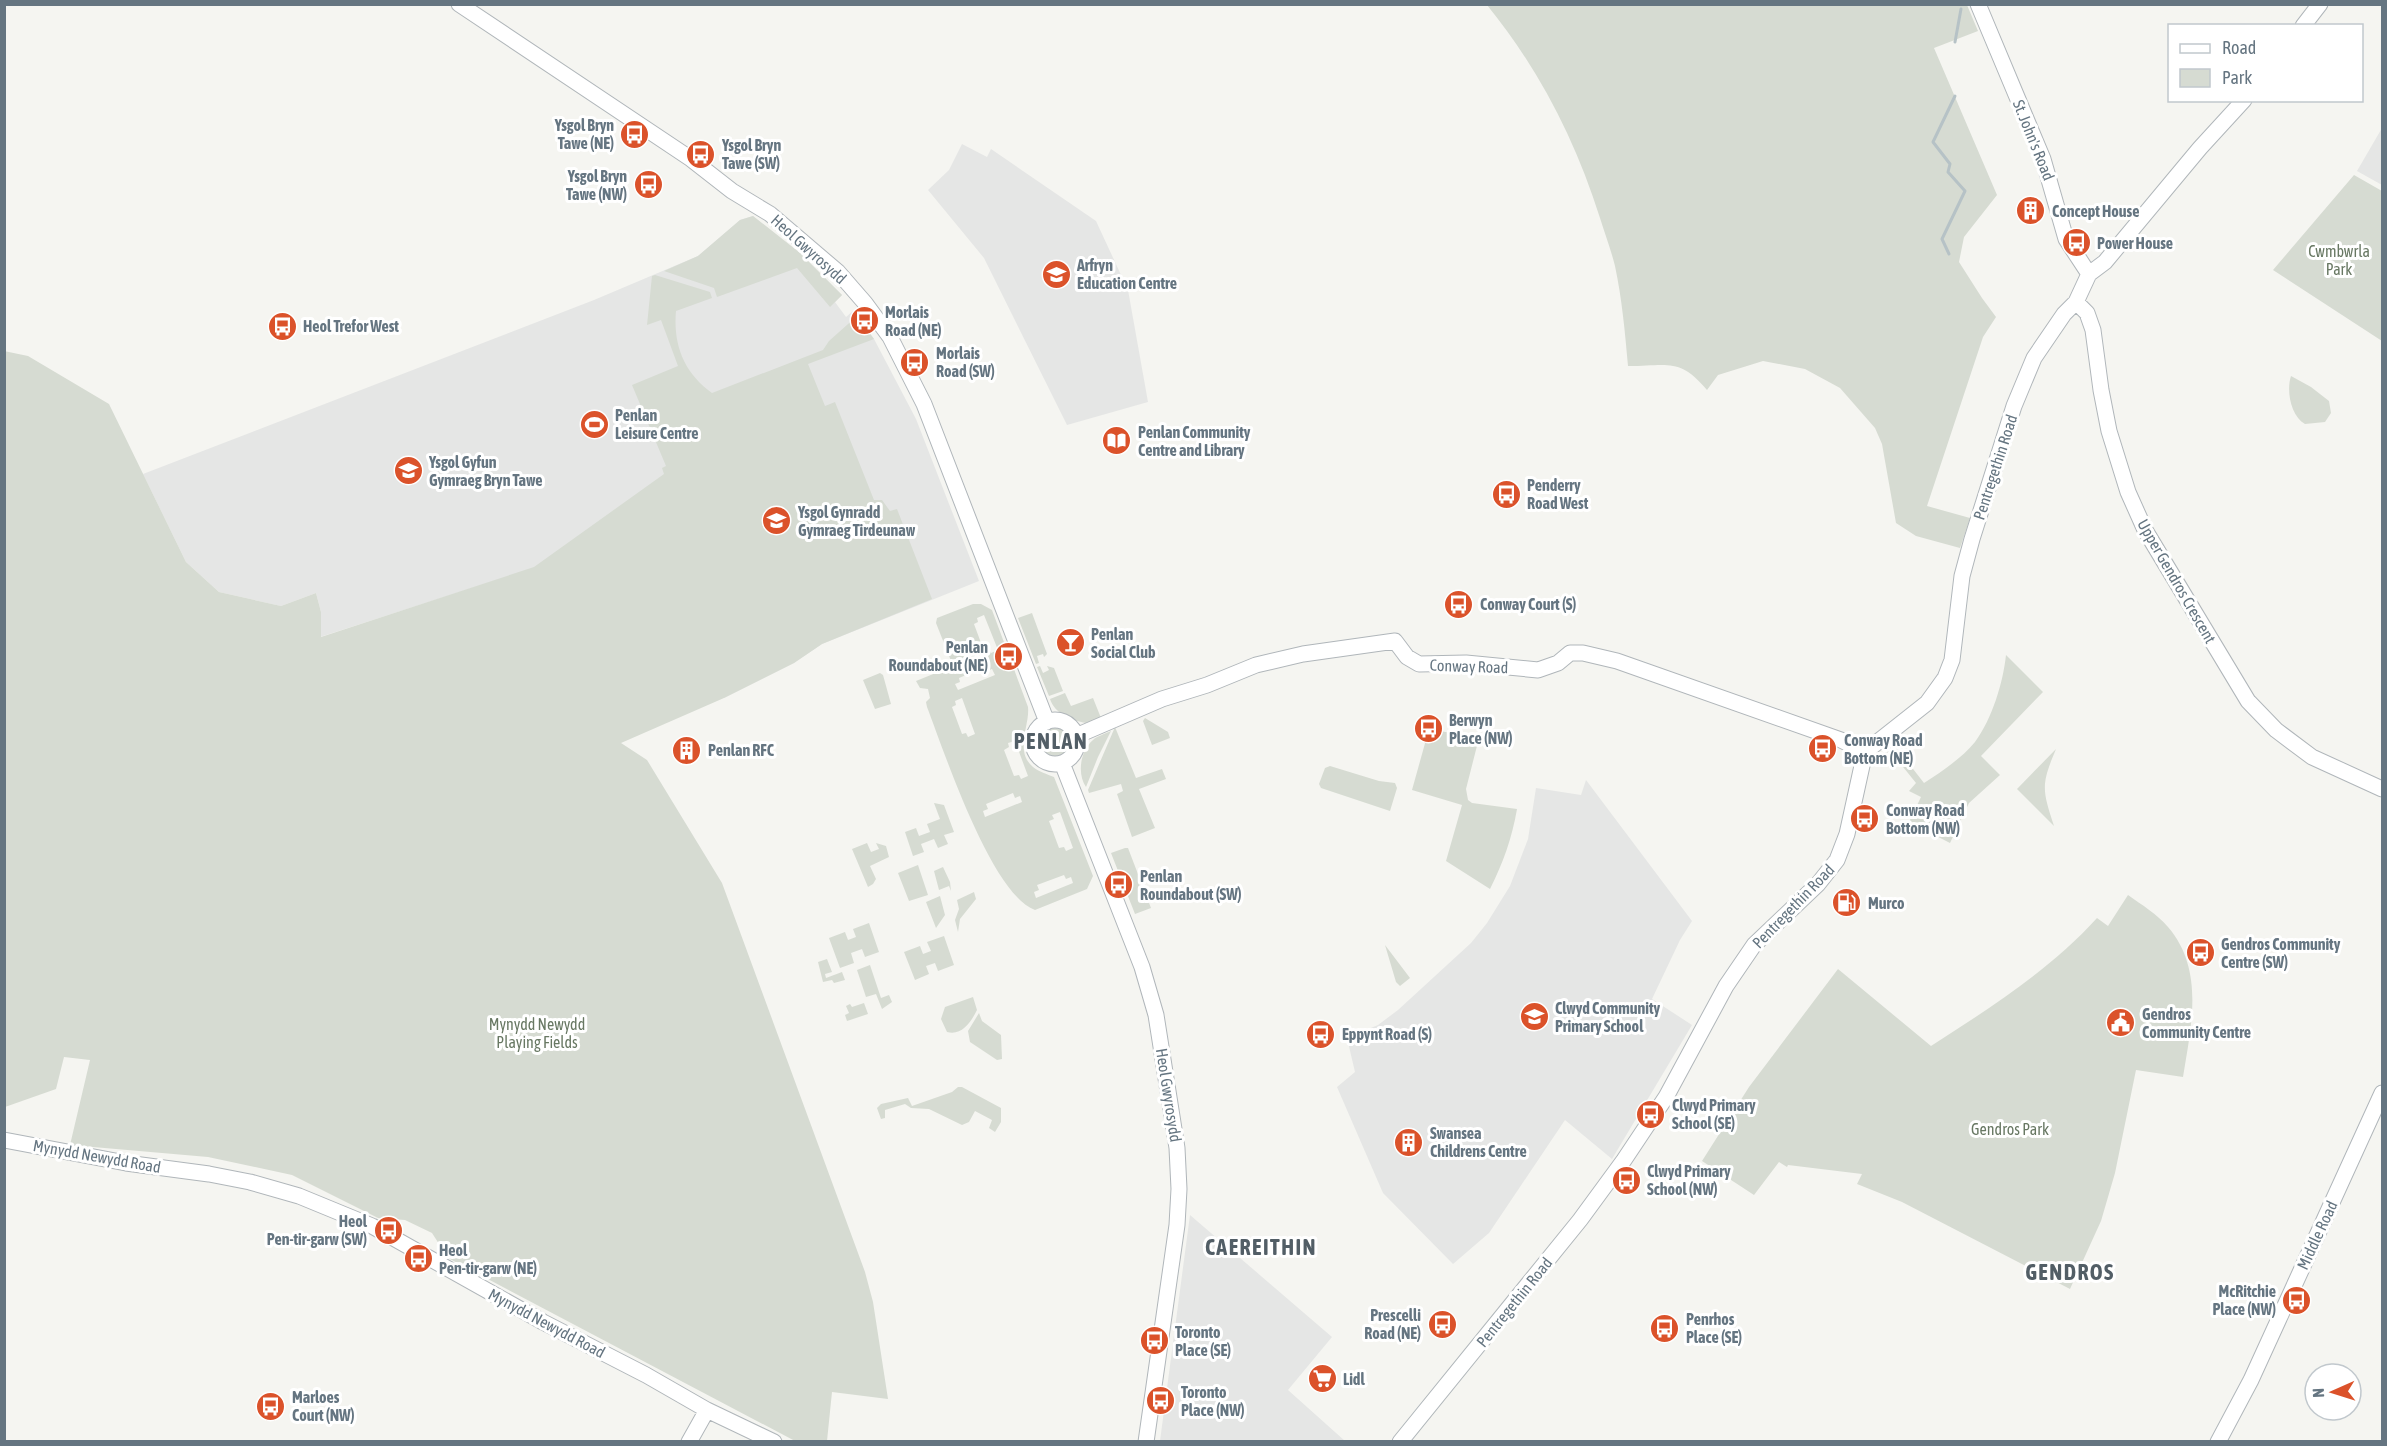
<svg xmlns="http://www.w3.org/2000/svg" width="2387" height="1446" font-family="'Asap Condensed',sans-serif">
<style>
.built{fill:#e5e6e5}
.green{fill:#d6dbd2;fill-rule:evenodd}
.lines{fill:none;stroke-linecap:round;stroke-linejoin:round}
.stream{stroke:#b6c2c6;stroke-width:3}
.secondary-casing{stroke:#b0b6ba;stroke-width:17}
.secondary{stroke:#fff;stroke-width:15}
.labels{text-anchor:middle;stroke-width:6;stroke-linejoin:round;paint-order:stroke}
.poi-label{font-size:16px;font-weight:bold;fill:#657581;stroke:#fff;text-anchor:start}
.street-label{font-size:16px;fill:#657581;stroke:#fff}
.park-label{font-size:16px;fill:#687863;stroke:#fff}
.district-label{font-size:22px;font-weight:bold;letter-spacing:1.5px;fill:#525e66;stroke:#fff}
</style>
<rect width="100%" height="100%" fill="#f5f5f1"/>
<path class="built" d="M2382 128V185L2357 171Z
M962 144 987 157 991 149 1096 221 1128 290 1148 402 1067 425 984 258 928 190 949 170Z
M753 216 800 253 842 295 835 302 846 317 853 311 874 339 916 419 979 581 822 644 794 663 724 698 534 568 320 637 321 612 316 593 281 606 219 592 186 562 143 474 594 300 698 256 740 220Z
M1586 780 1692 921 1680 940 1652 999 1692 1025 1612 1159 1565 1120 1489 1233 1453 1264 1383 1193 1337 1087 1355 1072 1347 1038 1378 1025 1398 1010 1471 943 1487 923 1510 886 1528 839 1536 788 1581 795Z
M1190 1215 1332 1337 1288 1390 1345 1441H1160Z"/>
<path class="green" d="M1487 5H1967L1978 31 1934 48 1997 195 1964 237 1959 262 1982 298 1996 317 1983 337 1927 506 1970 518 1960 548 1916 536 1896 523 1882 444 1875 428 1840 388 1805 369 1763 361 1718 375 1707 390C1680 357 1667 366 1628 366 1625 332 1622 299 1615 266 1611 250 1605 234 1600 218 1575 139 1539 69 1487 5Z
M2354 175 2382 191V341L2273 270Z
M753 216 800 253 842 295 830 307 797 268 717 297 714 288 664 271 698 256 740 220Z
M655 275 710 292 712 298 676 311C673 345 684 373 712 393L823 350 829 341 857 316 874 339 808 364 825 406 835 402 874 500H882L890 511 897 509 932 599 822 644 794 663 724 698 621 743 647 760 722 883 865 1272 873 1302 888 1399 832 1392 827 1441H795L448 1258 432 1233 405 1220 378 1218 292 1175 208 1157 70 1145 90 1060 64 1057 56 1089 5 1107 4 351 28 356 109 404 186 562 219 592 281 606 316 593 321 612V637L534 567 664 474 662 468 666 466 632 385 678 366 661 320 647 325 652 276Z
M2291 376 2311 387 2329 401 2331 413 2325 422 2305 424C2291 416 2286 391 2291 376Z
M973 604H981L992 610 1028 707C1030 726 1014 751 1033 767 1039 772 1047 774 1054 777L1093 876 1087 889 1035 910C991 894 944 751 927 707L926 702 930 698 928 689 920 688 916 681 953 666 936 623 937 618ZM984 615 998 650 991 653 989 649 984 651 974 624 978 622 977 618ZM985 667 987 671 992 669 995 675 958 690 955 684 960 682 959 678ZM962 698 975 734 968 737 966 733 962 734 952 707 956 705 955 701ZM1015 741 1028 776 1021 779 1019 775 1014 776 1004 750 1009 747 1008 743ZM1013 793 1015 798 1020 796 1022 802 985 817 983 811 988 809 986 804ZM1060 812 1073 848 1066 851 1064 847 1059 848 1049 821 1054 819 1052 815ZM1064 875 1066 879 1071 877 1073 883 1036 898 1034 892 1039 890 1037 885Z
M1032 613 1047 654 1044 657 1043 654 1037 656 1039 663 1036 664 1018 618Z
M2006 655 2043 692 1981 756 2000 775 1969 803 1950 843 1909 822 1921 797 1909 791 1916 783 1891 752 1883 753 1892 742 1924 783C1941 772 1962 758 1975 742 1992 719 2003 683 2006 655Z
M1040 666 1043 673 1049 670 1047 666 1054 668 1063 691 1049 696 1037 667Z
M880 673 883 675 891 704 875 709 863 680Z
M1065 693 1071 706 1093 698 1101 718 1086 723C1071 720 1055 714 1050 699Z
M1145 718 1168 732 1170 738 1152 745 1143 721Z
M1039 743a16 16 0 1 1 32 0a16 16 0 1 1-32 0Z
M1115 727 1136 778 1162 769 1166 779 1139 789 1155 828 1132 837 1117 794 1123 791 1121 784 1089 793 1088 790Z
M1429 729 1479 738 1466 789 1468 800 1472 803 1517 809C1512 838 1503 863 1490 889L1446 861 1462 805 1412 790Z
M1111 731 1098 757 1086 787C1077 774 1080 751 1093 740 1097 736 1105 734 1111 731Z
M2056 749C2041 785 2042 789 2054 826L2017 789Z
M1330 766 1379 781 1395 783 1397 788 1390 811 1321 788 1319 784 1325 768Z
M934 803 944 805 954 832 944 835 948 844 938 848 934 839 921 844 924 852 913 856 905 832 916 828 919 836 930 832 927 824 940 819Z
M867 843 871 852 879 849 876 843 886 846 889 857 870 866 876 879 873 884 868 887 852 849Z
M1125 848H1128L1151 908 1135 914 1111 853Z
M918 865 928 895 909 901 898 873Z
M943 867 950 882 951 891 949 886 939 890 934 871Z
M974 892 976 899 960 919 958 932 955 920 959 909 957 900Z
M2128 895C2142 905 2157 914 2168 927 2205 970 2191 1027 2183 1077L2136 1070 2115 1173 2101 1221 2070 1289 1902 1202 1857 1184 1862 1174 1788 1165 1787 1167 1779 1162 1754 1195 1702 1161 1749 1087 1838 969 1931 1046C1990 1008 2050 970 2097 918L2108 926Z
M940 896 945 915 936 928 926 902Z
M869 923 879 952 865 957 862 949 851 953 854 963 840 968 829 938 845 932 848 940 856 937 853 929Z
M944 936 954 965 938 971 935 963 926 966 929 974 915 980 904 952 920 946 923 954 931 951 927 942Z
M1385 945 1410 978 1400 986 1396 982Z
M827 959 832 972 825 974 826 978 842 972 845 980 834 983 832 980 823 982 818 962Z
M870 965 881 998 889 995 892 1002 882 1009 876 994 866 997 857 970Z
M973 997 977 1010C971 1022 962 1036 947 1032L941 1019 945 1007Z
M864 1003 868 1014 847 1021 845 1015 849 1013 846 1006 850 1004 852 1007Z
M979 1013 982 1021 1001 1035 1002 1059 997 1060 970 1042 968 1031Z
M958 1087H962L1001 1108V1122L995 1132 989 1128 992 1120 975 1111 969 1122 962 1125 929 1109 911 1108 905 1104 885 1110V1118L881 1119 877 1108 881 1104 908 1098 912 1106 952 1092Z"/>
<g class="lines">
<path class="stream" d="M1955 42 1961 9
M1949 254 1942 239 1965 191 1948 172 1950 164 1933 142 1955 96"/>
<defs>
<path id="secondary" d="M459 4 691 159 732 191 770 214 838 272 865 303 890 337 924 404 1047 722
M1978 4 2043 159 2066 239 2089 274
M2303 26 2320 4
M2076 302 2087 313 2093 330 2101 390 2109 431 2128 492 2145 530 2248 701 2276 730 2312 757 2382 789
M1033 742a22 22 0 1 1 44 0a22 22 0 1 1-44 0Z
M1076 736 1162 699 1207 685 1256 665 1303 654 1395 641 1407 657 1419 664 1466 663 1538 670 1558 663 1570 653H1583L1617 661 1841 740 1865 752
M1062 763 1142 967 1156 1015 1177 1148 1179 1189 1177 1225 1146 1442
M4 1140 126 1163 209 1174 250 1182 299 1196 372 1226 543 1322 646 1375 707 1410 774 1442
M689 1442 707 1410
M1400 1442 1580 1220 1624 1160 1666 1097 1726 986 1754 945 1818 884 1837 860 1847 834 1865 752 1927 703 1945 678 1952 660 1962 576 1972 539 2014 406 2034 358 2064 314 2076 302 2089 274 2105 262 2200 148 2244 100
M2218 1442 2251 1380 2382 1093"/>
</defs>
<use href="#secondary" class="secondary-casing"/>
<use href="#secondary" class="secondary"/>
</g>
<defs>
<symbol id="bus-disc" viewBox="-11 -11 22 22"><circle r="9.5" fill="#db522a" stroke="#fff"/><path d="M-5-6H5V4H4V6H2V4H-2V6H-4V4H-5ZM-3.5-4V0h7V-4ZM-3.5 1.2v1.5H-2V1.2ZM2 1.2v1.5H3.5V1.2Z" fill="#fff"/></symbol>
<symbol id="building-disc" viewBox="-11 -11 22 22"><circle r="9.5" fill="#db522a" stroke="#fff"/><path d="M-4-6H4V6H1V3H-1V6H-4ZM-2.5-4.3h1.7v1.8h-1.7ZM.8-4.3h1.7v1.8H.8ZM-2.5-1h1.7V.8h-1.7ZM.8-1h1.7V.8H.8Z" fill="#fff"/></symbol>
<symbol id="school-disc" viewBox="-11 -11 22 22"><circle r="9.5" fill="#db522a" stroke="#fff"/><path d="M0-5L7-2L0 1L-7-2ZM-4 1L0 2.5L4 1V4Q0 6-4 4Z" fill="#fff"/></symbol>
<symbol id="stadium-disc" viewBox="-11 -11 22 22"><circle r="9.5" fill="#db522a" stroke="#fff"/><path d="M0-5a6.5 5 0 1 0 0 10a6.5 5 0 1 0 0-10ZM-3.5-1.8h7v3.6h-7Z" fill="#fff"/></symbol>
<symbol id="library-disc" viewBox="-11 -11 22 22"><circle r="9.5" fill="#db522a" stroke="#fff"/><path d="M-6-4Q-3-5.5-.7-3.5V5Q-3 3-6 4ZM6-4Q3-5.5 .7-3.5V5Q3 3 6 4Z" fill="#fff"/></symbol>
<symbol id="bar-disc" viewBox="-11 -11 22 22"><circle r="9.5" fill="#db522a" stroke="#fff"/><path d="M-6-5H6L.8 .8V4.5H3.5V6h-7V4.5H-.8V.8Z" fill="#fff"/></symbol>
<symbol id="fuel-disc" viewBox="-11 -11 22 22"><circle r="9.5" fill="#db522a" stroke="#fff"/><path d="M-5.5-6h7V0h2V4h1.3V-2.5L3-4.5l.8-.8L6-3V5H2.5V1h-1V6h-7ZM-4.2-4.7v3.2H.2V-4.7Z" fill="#fff"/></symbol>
<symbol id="civic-disc" viewBox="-11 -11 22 22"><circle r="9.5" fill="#db522a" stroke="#fff"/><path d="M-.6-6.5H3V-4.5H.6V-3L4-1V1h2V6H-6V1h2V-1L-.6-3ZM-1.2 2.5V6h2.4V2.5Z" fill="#fff"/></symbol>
<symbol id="supermarket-disc" viewBox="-11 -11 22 22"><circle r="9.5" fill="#db522a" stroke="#fff"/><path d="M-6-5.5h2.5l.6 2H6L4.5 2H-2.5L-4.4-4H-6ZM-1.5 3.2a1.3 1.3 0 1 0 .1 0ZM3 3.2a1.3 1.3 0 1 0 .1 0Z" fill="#fff"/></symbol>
</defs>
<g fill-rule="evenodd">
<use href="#bus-disc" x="618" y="118" width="33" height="33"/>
<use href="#bus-disc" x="684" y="138" width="33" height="33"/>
<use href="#bus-disc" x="632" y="168" width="33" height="33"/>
<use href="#building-disc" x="2014" y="194" width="33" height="33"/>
<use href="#bus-disc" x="2060" y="226" width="33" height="33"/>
<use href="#school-disc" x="1040" y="258" width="33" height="33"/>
<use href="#bus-disc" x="848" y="304" width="33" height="33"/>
<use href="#bus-disc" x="266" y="310" width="33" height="33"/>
<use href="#bus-disc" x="898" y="346" width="33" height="33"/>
<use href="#stadium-disc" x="578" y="408" width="33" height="33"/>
<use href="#library-disc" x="1100" y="424" width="33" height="33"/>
<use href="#school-disc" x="392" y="454" width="33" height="33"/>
<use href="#bus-disc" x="1490" y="478" width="33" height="33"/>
<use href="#school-disc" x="760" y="504" width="33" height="33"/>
<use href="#bus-disc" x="1442" y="588" width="33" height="33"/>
<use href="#bar-disc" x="1054" y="626" width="33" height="33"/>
<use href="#bus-disc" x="992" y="640" width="33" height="33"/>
<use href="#bus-disc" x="1412" y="712" width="33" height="33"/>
<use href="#bus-disc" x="1806" y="732" width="33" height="33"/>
<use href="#building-disc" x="670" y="734" width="33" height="33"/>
<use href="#bus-disc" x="1848" y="802" width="33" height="33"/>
<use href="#bus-disc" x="1102" y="868" width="33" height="33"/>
<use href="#fuel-disc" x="1830" y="886" width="33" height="33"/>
<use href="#bus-disc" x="2184" y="936" width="33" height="33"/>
<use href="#school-disc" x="1518" y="1000" width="33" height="33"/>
<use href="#civic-disc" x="2104" y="1006" width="33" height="33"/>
<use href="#bus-disc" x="1304" y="1018" width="33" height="33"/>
<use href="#bus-disc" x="1634" y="1098" width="33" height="33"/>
<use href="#building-disc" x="1392" y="1126" width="33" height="33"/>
<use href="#bus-disc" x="1610" y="1164" width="33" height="33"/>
<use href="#bus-disc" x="372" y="1214" width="33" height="33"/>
<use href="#bus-disc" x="402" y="1242" width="33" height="33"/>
<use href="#bus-disc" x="2280" y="1284" width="33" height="33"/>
<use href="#bus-disc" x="1426" y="1308" width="33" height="33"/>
<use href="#bus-disc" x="1648" y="1312" width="33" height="33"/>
<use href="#bus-disc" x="1138" y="1324" width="33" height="33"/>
<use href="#supermarket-disc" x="1306" y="1362" width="33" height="33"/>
<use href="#bus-disc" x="1144" y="1384" width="33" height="33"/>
<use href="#bus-disc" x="254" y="1390" width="33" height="33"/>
</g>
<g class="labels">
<g class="poi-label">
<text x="614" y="131" text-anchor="end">Ysgol Bryn<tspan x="614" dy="18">Tawe (NE)</tspan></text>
<text x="722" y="151">Ysgol Bryn<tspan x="722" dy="18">Tawe (SW)</tspan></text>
<text x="627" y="182" text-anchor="end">Ysgol Bryn<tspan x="627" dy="18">Tawe (NW)</tspan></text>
<text x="2052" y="217">Concept House</text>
<text x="2097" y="249">Power House</text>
<text x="1077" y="271">Arfryn<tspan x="1077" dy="18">Education Centre</tspan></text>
<text x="885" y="318">Morlais<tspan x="885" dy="18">Road (NE)</tspan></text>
<text x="303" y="332">Heol Trefor West</text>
<text x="936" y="359">Morlais<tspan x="936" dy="18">Road (SW)</tspan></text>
<text x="615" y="421">Penlan<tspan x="615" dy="18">Leisure Centre</tspan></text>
<text x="1138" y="438">Penlan Community<tspan x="1138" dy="18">Centre and Library</tspan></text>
<text x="429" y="468">Ysgol Gyfun<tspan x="429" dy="18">Gymraeg Bryn Tawe</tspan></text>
<text x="1527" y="491">Penderry<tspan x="1527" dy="18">Road West</tspan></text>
<text x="798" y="518">Ysgol Gynradd<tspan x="798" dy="18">Gymraeg Tirdeunaw</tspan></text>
<text x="1480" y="610">Conway Court (S)</text>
<text x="1091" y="640">Penlan<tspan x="1091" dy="18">Social Club</tspan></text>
<text x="988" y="653" text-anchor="end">Penlan<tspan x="988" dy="18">Roundabout (NE)</tspan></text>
<text x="1449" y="726">Berwyn<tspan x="1449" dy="18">Place (NW)</tspan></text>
<text x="1844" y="746">Conway Road<tspan x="1844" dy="18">Bottom (NE)</tspan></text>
<text x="708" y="756">Penlan RFC</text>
<text x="1886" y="816">Conway Road<tspan x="1886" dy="18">Bottom (NW)</tspan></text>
<text x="1140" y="882">Penlan<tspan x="1140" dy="18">Roundabout (SW)</tspan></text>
<text x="1868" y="909">Murco</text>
<text x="2221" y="950">Gendros Community<tspan x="2221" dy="18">Centre (SW)</tspan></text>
<text x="1555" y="1014">Clwyd Community<tspan x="1555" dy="18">Primary School</tspan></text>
<text x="2142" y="1020">Gendros<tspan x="2142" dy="18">Community Centre</tspan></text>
<text x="1342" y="1040">Eppynt Road (S)</text>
<text x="1672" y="1111">Clwyd Primary<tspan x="1672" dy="18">School (SE)</tspan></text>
<text x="1430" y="1139">Swansea<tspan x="1430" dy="18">Childrens Centre</tspan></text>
<text x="1647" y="1177">Clwyd Primary<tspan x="1647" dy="18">School (NW)</tspan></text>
<text x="367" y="1227" text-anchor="end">Heol<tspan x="367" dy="18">Pen-tir-garw (SW)</tspan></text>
<text x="439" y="1256">Heol<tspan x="439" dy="18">Pen-tir-garw (NE)</tspan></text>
<text x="2276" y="1297" text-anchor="end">McRitchie<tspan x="2276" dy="18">Place (NW)</tspan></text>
<text x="1421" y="1321" text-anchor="end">Prescelli<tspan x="1421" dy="18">Road (NE)</tspan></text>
<text x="1686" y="1325">Penrhos<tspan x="1686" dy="18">Place (SE)</tspan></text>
<text x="1175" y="1338">Toronto<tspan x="1175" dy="18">Place (SE)</tspan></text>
<text x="1343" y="1385">Lidl</text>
<text x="1181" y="1398">Toronto<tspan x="1181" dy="18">Place (NW)</tspan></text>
<text x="292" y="1403">Marloes<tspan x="292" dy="18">Court (NW)</tspan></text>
</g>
<g class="street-label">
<text transform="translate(2034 140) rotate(68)" y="6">St. John's Road</text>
<text transform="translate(809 249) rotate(42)" y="6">Heol Gwyrosydd</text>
<text transform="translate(1995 467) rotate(-72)" y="6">Pentregethin Road</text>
<text transform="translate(2177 581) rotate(60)" y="6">Upper Gendros Crescent</text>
<text transform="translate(1469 666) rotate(2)" y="6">Conway Road</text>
<text transform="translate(1793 906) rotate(-46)" y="6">Pentregethin Road</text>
<text transform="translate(1169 1095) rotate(81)" y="6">Heol Gwyrosydd</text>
<text transform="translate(97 1156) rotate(10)" y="6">Mynydd Newydd Road</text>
<text transform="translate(2317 1235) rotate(-65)" y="6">Middle Road</text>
<text transform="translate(1514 1302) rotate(-51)" y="6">Pentregethin Road</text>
<text transform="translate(547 1323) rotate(28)" y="6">Mynydd Newydd Road</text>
</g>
<g class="park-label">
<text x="2339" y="257">Cwmbwrla<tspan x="2339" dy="18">Park</tspan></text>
<text x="537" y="1030">Mynydd Newydd<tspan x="537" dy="18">Playing Fields</tspan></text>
<text x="2010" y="1135">Gendros Park</text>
</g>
<g class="district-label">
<text x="1051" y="749">PENLAN</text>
<text x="1261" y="1255">CAEREITHIN</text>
<text x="2070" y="1280">GENDROS</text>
</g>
</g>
<rect width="2387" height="1446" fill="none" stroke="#657581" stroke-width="12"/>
<rect x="2168" y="24" width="195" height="78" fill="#ffffff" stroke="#c1c8cd" stroke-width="1.5"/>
<rect x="2180" y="44" width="30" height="9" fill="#ffffff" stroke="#c1c8cd" stroke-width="1.5"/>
<text x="2222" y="54" font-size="18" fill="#657581">Road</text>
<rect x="2180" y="69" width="30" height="18" fill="#d6dbd2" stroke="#c1c8cd" stroke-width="1.5"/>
<text x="2222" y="84" font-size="18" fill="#657581">Park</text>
<g transform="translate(2333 1392) rotate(267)"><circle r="28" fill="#ffffff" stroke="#c1c8cd" stroke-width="1.5"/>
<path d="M0-4.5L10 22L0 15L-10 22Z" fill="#db522a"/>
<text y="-9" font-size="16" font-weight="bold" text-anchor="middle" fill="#657581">N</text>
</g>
</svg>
